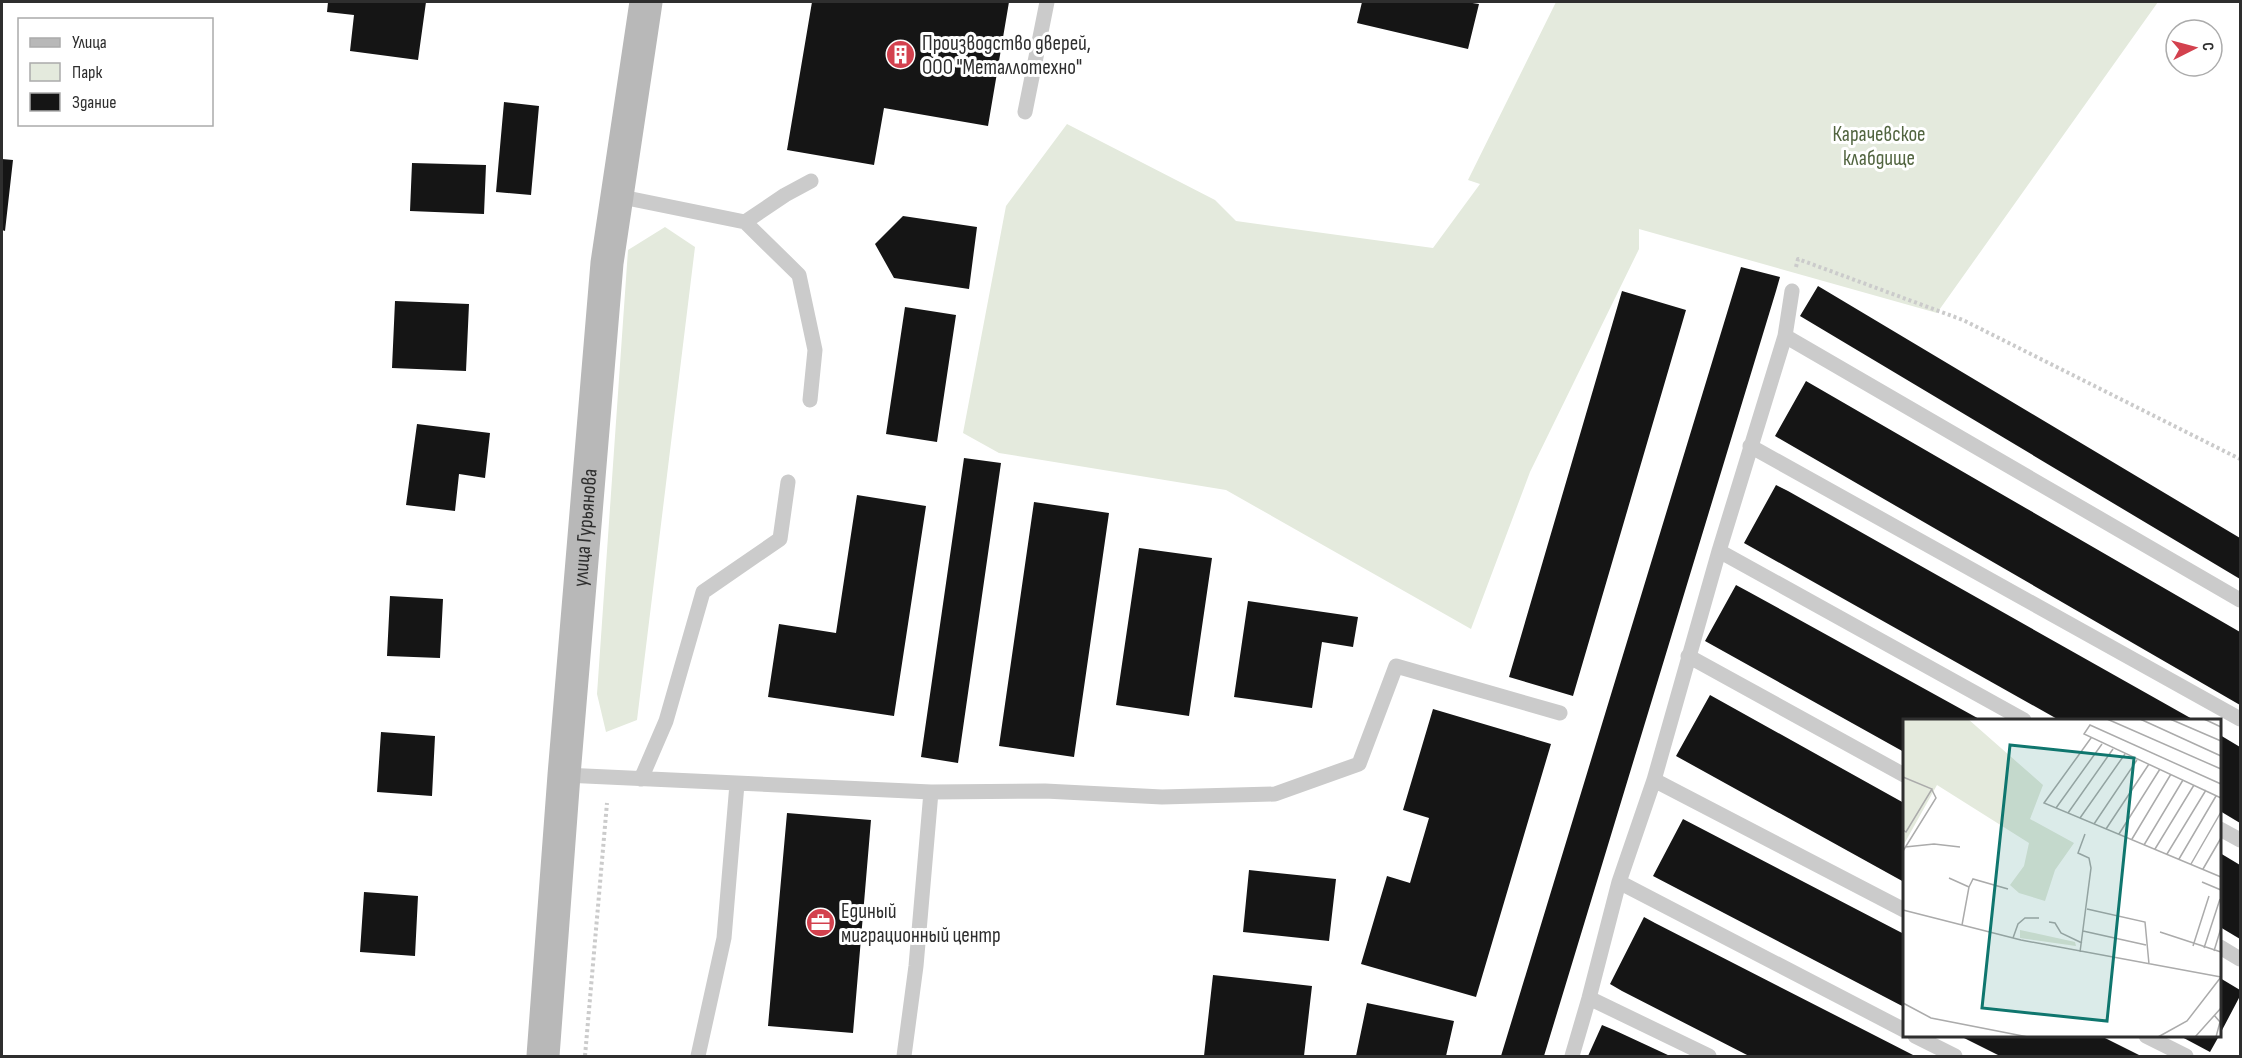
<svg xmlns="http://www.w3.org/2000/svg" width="2242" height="1058" font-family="'Sofia Sans Condensed',sans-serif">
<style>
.green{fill:#e4eadd}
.building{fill:#151515}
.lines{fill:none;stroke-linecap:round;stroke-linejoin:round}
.path{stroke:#cbcbcb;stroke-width:4;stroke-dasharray:3 3;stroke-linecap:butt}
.lane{stroke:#cbcbcb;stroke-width:15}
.secondary{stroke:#b8b8b8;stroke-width:33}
.labels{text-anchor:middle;stroke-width:6;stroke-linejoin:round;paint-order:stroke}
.poi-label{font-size:21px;fill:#2e2e2e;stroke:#fff;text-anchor:start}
.park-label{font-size:21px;fill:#526540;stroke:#fff}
.street-label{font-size:21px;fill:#2e2e2e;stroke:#fff}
.inset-road{fill:none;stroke:#ababab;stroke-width:1.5}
.view{fill:#0f766e;fill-opacity:0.15;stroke:#0f766e;stroke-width:3}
.inset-edge{fill:none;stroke:#2e2e2e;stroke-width:3}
</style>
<rect width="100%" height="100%" fill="#fff"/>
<path class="green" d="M1556 2H2158L1937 313 1639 229V249L1530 472 1471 629 1226 490 999 453 963 433 1006 206 1067 124 1215 200 1236 221 1433 248 1480 184 1468 180Z
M665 227 695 247 637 720 606 732 597 694 628 250Z"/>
<path class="building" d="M328 2H426L418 60 350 51 354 15 327 12Z
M812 2H1009L988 126 884 108 874 165 787 150Z
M1362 2H1466L1479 4 1468 49 1357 23Z
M504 102 539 106 531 195 496 192Z
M2 159 13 160 5 231 2 230Z
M412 163 486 165 484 214 410 211Z
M903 216 977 227 969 289 894 278 875 244Z
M1741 267 1780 277 1776 291 1544 1056H1501Z
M1818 286 2240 538V579L1800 316Z
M1622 291 1686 310 1573 696 1509 677Z
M395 301 469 304 466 371 392 368Z
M905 307 956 315 937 442 886 434Z
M1806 381 2240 632V705L1775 436Z
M417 424 490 433 485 478 459 474 455 511 406 505Z
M964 458 1001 463 958 763 921 757Z
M1776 485 1788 491 2194 720H2059L1744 543Z
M857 495 926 506 894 716 768 697 779 624 836 633Z
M1034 502 1109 513 1074 757 999 746Z
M1139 548 1212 558 1189 716 1116 705Z
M1736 585 1749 592 1981 720H1904V752L1705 641Z
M390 596 443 599 440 658 387 656Z
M1248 601 1358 617 1353 647 1322 642 1312 708 1234 697Z
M1710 695 1904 803V882L1676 756Z
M1433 709 1551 744 1476 997 1361 964 1387 876 1410 883 1429 818 1403 810Z
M381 732 435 736 432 796 377 792Z
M2220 735 2240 747V823L2220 811Z
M787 813 871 820 853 1033 768 1026Z
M1683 819 1904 934V1007L1653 876Z
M2220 853 2240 865V939L2220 927Z
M1249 870 1336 879 1329 941 1243 932Z
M364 892 418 896 415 956 360 952Z
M1644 917 1655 923 1915 1056H1749L1622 991 1610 984Z
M1213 975 1312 986 1304 1056H1204Z
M2220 978 2240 990V996L2220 1034Z
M1367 1003 1454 1021 1446 1056H1356Z
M1602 1025 1614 1030 1670 1056H1588Z
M1960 1036H2101L2141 1056H2000Z
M2180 1036H2219L2210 1052Z"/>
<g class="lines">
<path class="path" d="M1796 267 1798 259 1963 320 2240 459
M585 1056 607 803"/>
<path class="lane" d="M1025 112 1047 2
M617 196 745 222 799 275 815 350 810 400
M745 222 785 195 811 181
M1785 336 1792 291
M1750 446 2240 719
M1719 551 2024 720
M1688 656 1904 775
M564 775 931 792 1045 791 1162 797 1275 794 1359 764 1396 666 1560 713
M641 779 666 721 703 592 780 539 788 482
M1654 780 1904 910
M2220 829 2240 840
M1619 882 1904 1030
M2220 947 2240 959
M1589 998 1709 1056
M1915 1036 1955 1056
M2146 1036 2186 1056
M698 1056 724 938 737 784
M904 1056 916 966 931 792
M1572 1056 1589 998 1619 882 1654 780 1719 551 1785 336 2240 600"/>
<path class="secondary" id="s1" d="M543 1056 564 775 607 263 646 2"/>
</g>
<defs>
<symbol id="building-disc" viewBox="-11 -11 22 22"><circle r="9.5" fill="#d3414e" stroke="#fff"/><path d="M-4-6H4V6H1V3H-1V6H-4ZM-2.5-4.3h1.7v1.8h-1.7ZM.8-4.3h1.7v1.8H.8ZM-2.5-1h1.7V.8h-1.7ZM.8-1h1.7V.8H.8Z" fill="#fff"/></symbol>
<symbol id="office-disc" viewBox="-11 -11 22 22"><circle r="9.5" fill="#d3414e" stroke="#fff"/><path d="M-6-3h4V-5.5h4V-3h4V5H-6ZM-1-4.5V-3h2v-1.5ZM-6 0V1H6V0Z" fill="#fff"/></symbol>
</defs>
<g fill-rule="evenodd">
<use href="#building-disc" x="884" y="38" width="33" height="33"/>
<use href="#office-disc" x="804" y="906" width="33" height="33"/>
</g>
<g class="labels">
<g class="poi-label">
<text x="922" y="50">Производство дверей,<tspan x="922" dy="24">ООО "Металлотехно"</tspan></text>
<text x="841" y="918">Единый<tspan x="841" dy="24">миграционный центр</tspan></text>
</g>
<g class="park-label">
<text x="1879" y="141">Карачевское<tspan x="1879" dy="24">клабдище</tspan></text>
</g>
<g class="street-label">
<text dy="7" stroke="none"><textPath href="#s1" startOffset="530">улица Гурьянова</textPath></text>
</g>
</g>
<g transform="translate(1903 719)">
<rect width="318" height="318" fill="#fff"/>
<path d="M0 0H65L140 66 127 100 171 124 152 151 142 182 116 174 107 166 121 147 126 124 34 66 0 127ZM117 211 172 223 173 227 117 219Z" fill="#e4eadd"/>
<path class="inset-road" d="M204 0 318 50M237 0 318 37M267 0 318 22M301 0 318 8M188 19 141 84 318 158M0 58 29 70 3 113 0 111M318 65 187 6 181 15 318 79M153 89 199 25M165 94 210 30M177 99 222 35M191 105 234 41M203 110 246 45M216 115 257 50M229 120 268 55M241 126 280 61M2 128 31 125 57 128M252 130 291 66M0 132 33 79 29 71M264 135 303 71M276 140 313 77M288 145 318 93M300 150 318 119M46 159 66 168 59 206M299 163 318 171M66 168 70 160 105 170M184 190 242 203 246 245M0 191 118 221 318 258M146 203 152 204 158 214 179 224M180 212 243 226M257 213 318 233M110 219 115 205 122 199H136M290 227 306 177M301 229 317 180M311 232 318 209M177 233 188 149 186 139 175 134 182 115M0 284 28 299 125 318M311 296 317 303 313 318M255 318 284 302 318 258M292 318 318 289"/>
<path class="view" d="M107 26 231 39 204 302 79 289Z"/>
<rect width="318" height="318" class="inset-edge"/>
</g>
<rect width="2242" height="1058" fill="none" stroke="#2e2e2e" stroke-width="6"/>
<rect x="18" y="18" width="195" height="108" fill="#ffffff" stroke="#ababab" stroke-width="1.5"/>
<rect x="30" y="38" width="30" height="9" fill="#b8b8b8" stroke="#ababab" stroke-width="1.5"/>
<text x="72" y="48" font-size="18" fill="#2e2e2e">Улица</text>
<rect x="30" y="63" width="30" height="18" fill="#e4eadd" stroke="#ababab" stroke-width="1.5"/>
<text x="72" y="78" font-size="18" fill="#2e2e2e">Парк</text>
<rect x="30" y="93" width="30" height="18" fill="#151515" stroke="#ababab" stroke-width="1.5"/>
<text x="72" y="108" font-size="18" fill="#2e2e2e">Здание</text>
<g transform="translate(2194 48) rotate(84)"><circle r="28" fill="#ffffff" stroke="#ababab" stroke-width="1.5"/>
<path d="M0-4.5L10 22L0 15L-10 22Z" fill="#d3414e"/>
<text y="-9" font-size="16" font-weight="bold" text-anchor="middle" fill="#2e2e2e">С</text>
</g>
</svg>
